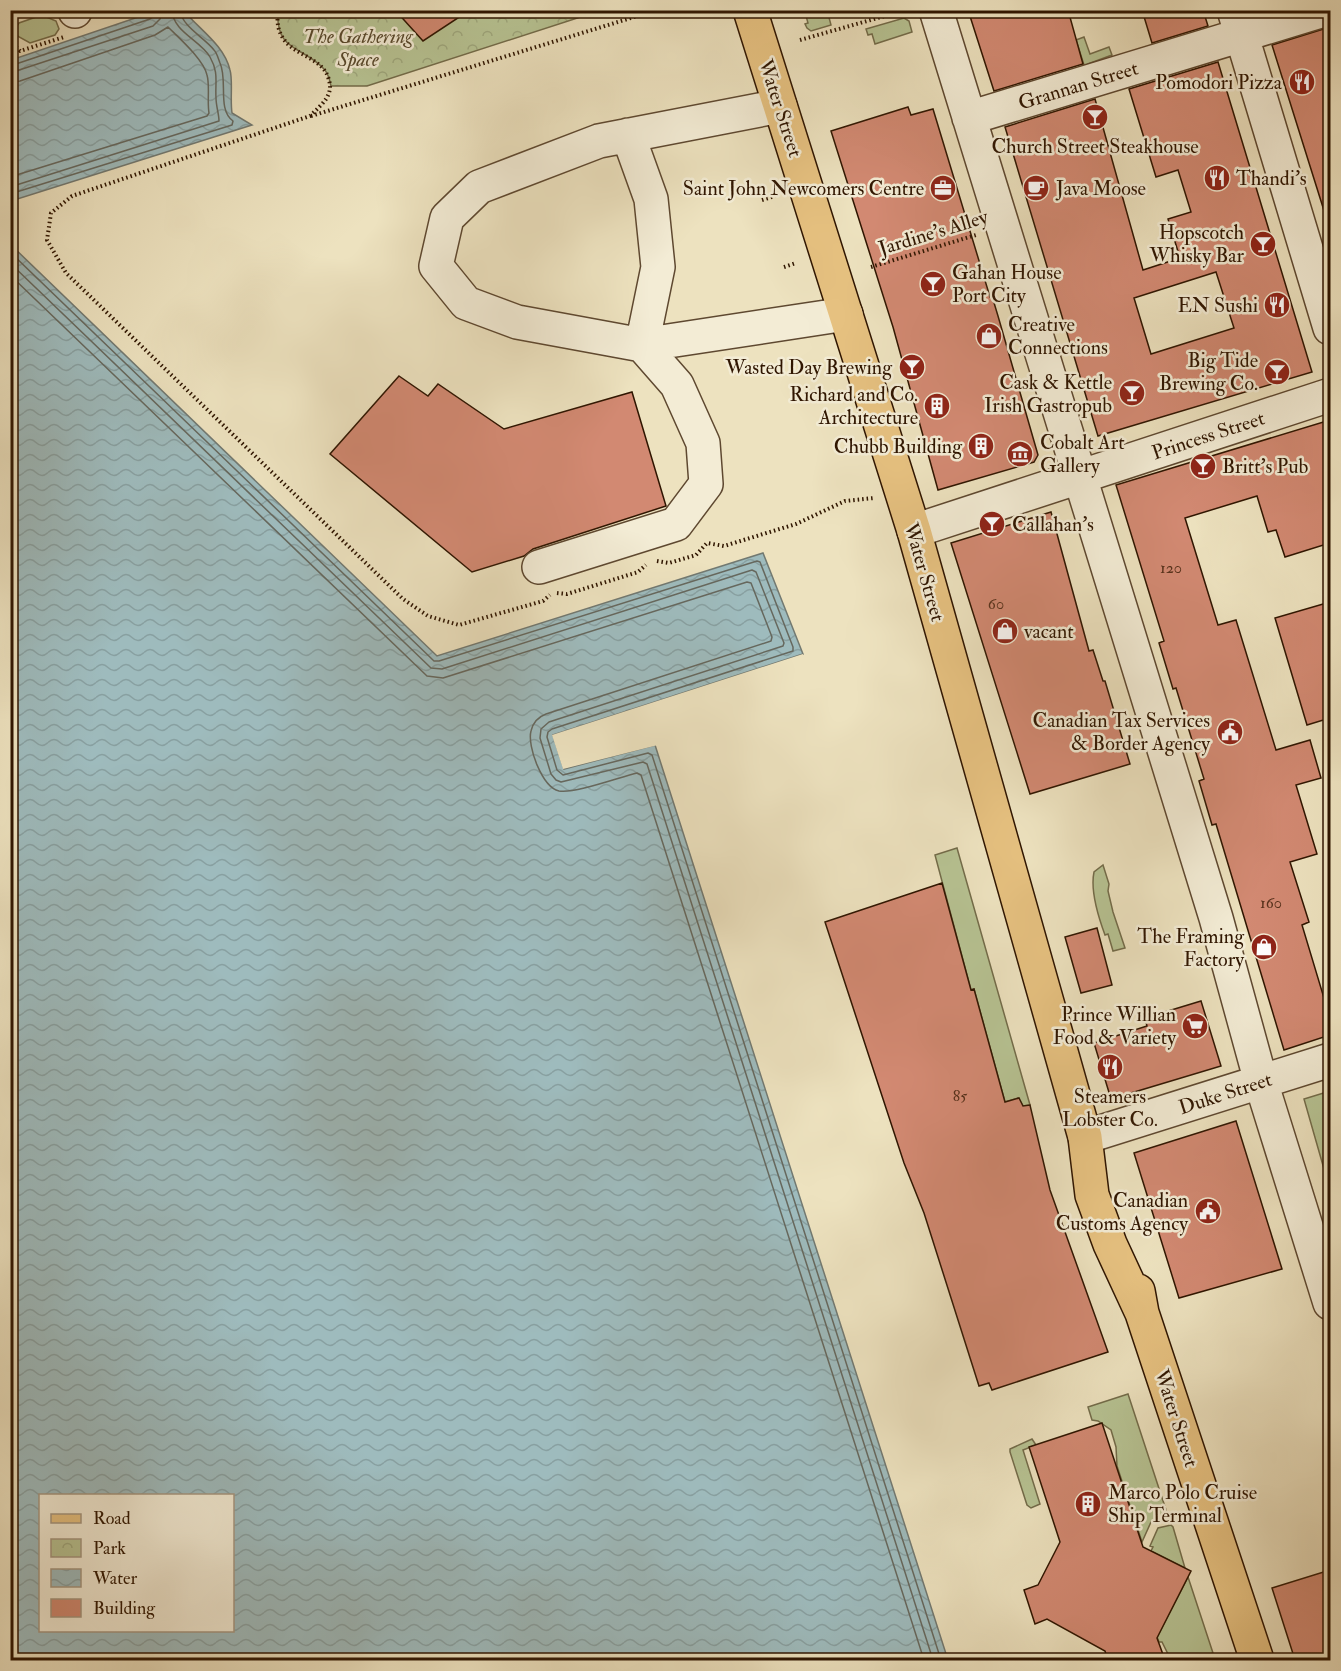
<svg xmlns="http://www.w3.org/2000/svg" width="1341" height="1671" font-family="'IM FELL Double Pica',serif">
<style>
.green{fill:#b7c393;stroke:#736c4a;stroke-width:1.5}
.park{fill:url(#park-crowns);stroke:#736c4a;stroke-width:1.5}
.water{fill:url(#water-waves);stroke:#727971;stroke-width:1.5;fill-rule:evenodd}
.pier{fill:#ede2bf}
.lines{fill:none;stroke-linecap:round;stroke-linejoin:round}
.shore{stroke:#66685e;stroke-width:1.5}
.building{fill:#d28972;stroke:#2f1500;stroke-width:1.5;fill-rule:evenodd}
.minor-casing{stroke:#5e4830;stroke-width:36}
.major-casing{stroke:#2f1500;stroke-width:36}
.path{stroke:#2f1500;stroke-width:4;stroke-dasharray:1.5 3;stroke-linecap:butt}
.minor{stroke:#f3ecd5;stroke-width:33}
.major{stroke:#e6c180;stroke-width:33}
.labels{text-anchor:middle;stroke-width:5;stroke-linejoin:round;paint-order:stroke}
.number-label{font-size:16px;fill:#58321c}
.park-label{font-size:20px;font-style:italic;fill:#58492c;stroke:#f3ecd5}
.poi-label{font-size:20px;fill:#2f1500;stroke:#f3ecd5;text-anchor:end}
.street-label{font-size:20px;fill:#2f1500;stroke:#f3ecd5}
</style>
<defs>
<pattern id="park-crowns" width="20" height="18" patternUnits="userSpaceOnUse" patternTransform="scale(1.5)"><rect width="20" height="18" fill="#b7c393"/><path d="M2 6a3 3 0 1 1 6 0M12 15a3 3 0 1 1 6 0" fill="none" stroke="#9ea77d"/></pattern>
<pattern id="water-waves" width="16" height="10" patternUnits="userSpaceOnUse" patternTransform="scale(1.5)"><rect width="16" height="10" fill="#9ebbbd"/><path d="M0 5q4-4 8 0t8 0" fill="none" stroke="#88a0a1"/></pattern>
</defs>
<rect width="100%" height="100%" fill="#ede2bf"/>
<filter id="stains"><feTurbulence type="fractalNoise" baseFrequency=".00333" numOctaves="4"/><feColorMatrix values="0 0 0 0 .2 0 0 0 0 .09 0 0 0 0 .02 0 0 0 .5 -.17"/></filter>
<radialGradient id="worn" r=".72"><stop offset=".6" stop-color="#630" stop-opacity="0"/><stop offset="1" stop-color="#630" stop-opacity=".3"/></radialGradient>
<path class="green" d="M827 10 831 25 811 31 807 28 805 24 808 23 806 16 815 15 814 11Z
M39 16H44L56 21 59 29 55 35 30 43 12 33 19 23Z
M904 18 909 21 912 32 875 44 872 34 868 35 866 29Z
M1084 37 1090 54 1109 47 1112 55 1088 64 1085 68 1076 40Z
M957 848 1030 1105 1023 1106 1018 1098 1005 1102 974 989 971 990 935 855Z
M1103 865 1109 884 1108 891 1113 912 1125 948 1113 951 1108 934 1105 935C1098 916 1090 891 1094 872Z
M1330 1091V1190L1304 1099Z
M1128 1394 1167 1513 1151 1522 1142 1542 1117 1466 1116 1447 1111 1430 1098 1421 1092 1420 1088 1407Z
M1032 1439 1036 1445 1023 1450 1040 1504 1031 1508 1027 1505 1010 1452V1449Z
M1171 1525 1173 1527 1185 1568 1151 1551 1153 1547 1150 1546 1158 1528Z
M1188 1577 1213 1653 1197 1658 1168 1654 1162 1642H1159L1157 1637Z"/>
<path class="park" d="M278 10 599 11 367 86H331C330 81 328 73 324 69 303 46 275 52 278 10Z"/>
<path class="water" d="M156 11H184C200 30 224 45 230 70 233 80 230 100 232 113L252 125 11 201V60Z
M10 244 437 656 763 553 803 654 553 735 564 769 655 745 948 1660H11ZM40 1496H232V1630H40Z"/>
<path class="pier" d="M803 654V657L556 737 565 766 654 742 658 745 563 769 552 735Z"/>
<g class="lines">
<path class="shore" d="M10 66 150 19 154 16 155 10
M10 73 153 26 160 19 162 10
M10 82 20 81 155 35 168 27C179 38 204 60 207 75 210 85 207 101 209 113L207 116 10 177
M10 187 219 121C219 114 216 106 216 98 215 82 219 73 210 57 200 40 173 32 172 10
M10 194 232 125 233 121C217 110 228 80 220 63 218 58 217 53 214 50 204 37 182 27 180 10
M10 252 434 661H439L757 561 760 562 793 647V651L552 729 548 732 547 737 557 770 563 775 648 753 652 755 941 1660
M10 263 431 668 442 669 752 570 756 572 784 643 783 646 549 722 541 729 540 738 551 774 556 780 561 782 643 762 647 764 933 1660
M10 275 427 676 443 678 747 582 751 583 772 637 771 641 546 714C538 717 533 722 531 731 527 746 542 787 559 791 574 794 620 777 637 773L641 775 924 1660"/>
</g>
<path class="building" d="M395 10H470L423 41Z
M968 10H1068L1083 64 994 91Z
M1142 10H1203L1208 26 1152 43Z
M1330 27V216L1326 217 1272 45Z
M1218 62 1312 372 1098 436 1005 127 1095 99 1143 270 1180 258 1168 219 1191 212 1178 170 1156 177 1129 89ZM1216 272 1234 328 1151 354 1134 298Z
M908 107 911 115 933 109 990 297 992 296 998 316 1038 455 1034 462 938 490 893 327 831 131Z
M399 376 428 396 438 384 504 429 632 392 666 506 533 549 524 556 472 572 330 454Z
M1330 420V543L1285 557 1276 530 1268 532 1257 496 1185 518 1218 625 1236 620 1276 750 1310 740 1321 778 1296 785 1317 854 1290 862 1309 922 1302 925 1330 1018V1035L1284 1050 1216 824 1212 825 1199 781 1204 779 1176 688 1173 689 1159 643 1164 641 1116 485Z
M1051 512 1089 651 1093 650 1103 681H1105L1130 764 1030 794 951 543Z
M1330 602V718L1307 725 1275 618Z
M942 883 971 990 974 989 1005 1102 1019 1098 1023 1106 1030 1105 1050 1190 1108 1352 992 1390 989 1383 979 1386 924 1213 904 1163 825 922Z
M1097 928 1112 985 1081 993 1065 937Z
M1201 1001 1221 1066 1111 1099 1094 1043 1147 1026 1145 1018Z
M1236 1121 1282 1269 1179 1298 1134 1153Z
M1102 1423 1143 1547 1191 1571 1157 1638 1165 1660H1108L1105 1651 1047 1619 1035 1624 1024 1590 1038 1585 1060 1542 1029 1447Z
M1330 1570V1660H1295L1272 1588Z"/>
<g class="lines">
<defs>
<path id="minor" d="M75 10V11
M936 10 1216 918 1261 1082 1330 1303
M1234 10 1330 328
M969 118 1324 10
M628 135 651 199 658 267 642 345 846 314
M914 531 1330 395
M539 567 676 524 706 484 703 443 677 385 642 345 517 322 466 303 436 266 447 218 479 187 599 141 780 106
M1085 1137 1330 1060"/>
<path id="major" d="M750 10 914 531 1085 1137 1092 1195 1110 1244 1142 1313
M1138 1291 1142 1313 1257 1660"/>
</defs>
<use href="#minor" class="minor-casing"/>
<use href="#major" class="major-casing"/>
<path class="path" d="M278 10C277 20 277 29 283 38 293 55 322 58 328 77 335 95 322 104 310 116L72 196 51 213 47 240 66 273 403 599 428 616 459 625 543 601 550 595
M10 40 20 51 64 37
M800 40 906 10
M311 116 657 10
M762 200 775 196
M784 267 796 263
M871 267 976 235
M657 561 669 563 696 555 707 543 724 546 796 524 845 501 874 498
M557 593 567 594 638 572 646 565"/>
<use href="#minor" class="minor"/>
<use href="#major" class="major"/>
</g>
<defs>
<symbol id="restaurant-disc" viewBox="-11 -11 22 22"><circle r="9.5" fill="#8f2418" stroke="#f3ecd5"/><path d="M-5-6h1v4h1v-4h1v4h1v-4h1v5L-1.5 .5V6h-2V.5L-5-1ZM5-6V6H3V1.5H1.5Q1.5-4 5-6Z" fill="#fff"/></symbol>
<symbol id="bar-disc" viewBox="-11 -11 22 22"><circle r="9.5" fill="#8f2418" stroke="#f3ecd5"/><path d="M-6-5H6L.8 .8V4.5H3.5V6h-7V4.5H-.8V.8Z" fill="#fff"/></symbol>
<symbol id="office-disc" viewBox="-11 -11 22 22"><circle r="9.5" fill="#8f2418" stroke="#f3ecd5"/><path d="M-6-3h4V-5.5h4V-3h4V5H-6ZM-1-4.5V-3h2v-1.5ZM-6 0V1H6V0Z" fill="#fff"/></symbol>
<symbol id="cafe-disc" viewBox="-11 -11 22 22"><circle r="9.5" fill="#8f2418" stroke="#f3ecd5"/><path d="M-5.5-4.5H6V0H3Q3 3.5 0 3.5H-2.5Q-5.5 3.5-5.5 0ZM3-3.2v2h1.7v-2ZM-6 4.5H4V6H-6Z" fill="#fff"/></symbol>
<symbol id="shop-disc" viewBox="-11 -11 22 22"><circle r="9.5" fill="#8f2418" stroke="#f3ecd5"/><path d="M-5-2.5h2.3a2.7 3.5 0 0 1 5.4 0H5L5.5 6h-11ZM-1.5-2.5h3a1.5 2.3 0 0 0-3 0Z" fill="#fff"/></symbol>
<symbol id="building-disc" viewBox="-11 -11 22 22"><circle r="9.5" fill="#8f2418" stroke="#f3ecd5"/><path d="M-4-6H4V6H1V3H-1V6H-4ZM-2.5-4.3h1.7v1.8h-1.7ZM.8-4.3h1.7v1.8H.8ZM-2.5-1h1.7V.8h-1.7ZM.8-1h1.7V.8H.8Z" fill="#fff"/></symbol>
<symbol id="museum-disc" viewBox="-11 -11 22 22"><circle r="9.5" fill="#8f2418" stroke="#f3ecd5"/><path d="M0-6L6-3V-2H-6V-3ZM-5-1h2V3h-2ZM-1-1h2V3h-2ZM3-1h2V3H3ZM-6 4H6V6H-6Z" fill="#fff"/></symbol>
<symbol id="civic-disc" viewBox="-11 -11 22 22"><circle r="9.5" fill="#8f2418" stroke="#f3ecd5"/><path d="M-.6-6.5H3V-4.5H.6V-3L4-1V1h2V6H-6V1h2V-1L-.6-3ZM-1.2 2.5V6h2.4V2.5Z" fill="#fff"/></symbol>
<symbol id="supermarket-disc" viewBox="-11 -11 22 22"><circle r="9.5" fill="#8f2418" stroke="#f3ecd5"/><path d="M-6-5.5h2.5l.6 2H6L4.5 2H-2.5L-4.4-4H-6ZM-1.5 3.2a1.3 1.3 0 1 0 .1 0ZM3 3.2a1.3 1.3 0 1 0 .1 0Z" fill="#fff"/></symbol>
</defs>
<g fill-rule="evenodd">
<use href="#restaurant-disc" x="1287" y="67" width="30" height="30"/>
<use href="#bar-disc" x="1080" y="102" width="30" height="30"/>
<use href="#restaurant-disc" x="1202" y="163" width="30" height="30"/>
<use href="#office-disc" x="928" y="173" width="30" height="30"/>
<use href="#cafe-disc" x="1021" y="173" width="30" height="30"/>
<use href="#bar-disc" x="1248" y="229" width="30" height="30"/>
<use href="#bar-disc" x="918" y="269" width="30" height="30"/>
<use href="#restaurant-disc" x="1262" y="290" width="30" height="30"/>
<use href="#shop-disc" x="974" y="321" width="30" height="30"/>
<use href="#bar-disc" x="897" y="352" width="30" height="30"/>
<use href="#bar-disc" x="1262" y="357" width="30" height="30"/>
<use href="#bar-disc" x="1117" y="378" width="30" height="30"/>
<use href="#building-disc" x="922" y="391" width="30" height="30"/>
<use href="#building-disc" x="966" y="431" width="30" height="30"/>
<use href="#museum-disc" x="1005" y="439" width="30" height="30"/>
<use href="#bar-disc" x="1188" y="451" width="30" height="30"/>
<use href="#bar-disc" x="977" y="509" width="30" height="30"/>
<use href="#shop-disc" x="990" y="616" width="30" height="30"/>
<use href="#civic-disc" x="1215" y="717" width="30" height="30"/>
<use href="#shop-disc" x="1249" y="932" width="30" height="30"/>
<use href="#supermarket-disc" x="1180" y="1011" width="30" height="30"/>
<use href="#restaurant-disc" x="1095" y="1052" width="30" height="30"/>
<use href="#civic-disc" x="1193" y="1196" width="30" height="30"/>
<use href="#building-disc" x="1073" y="1489" width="30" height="30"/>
</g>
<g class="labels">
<g class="number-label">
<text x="1171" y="573">120</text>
<text x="996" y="609">60</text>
<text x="1271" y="908">160</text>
<text x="960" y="1101">85</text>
</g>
<g class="park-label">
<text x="358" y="43">The Gathering<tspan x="358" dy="23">Space</tspan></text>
</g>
<g class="poi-label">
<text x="1282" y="89">Pomodori Pizza</text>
<text x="1095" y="153" text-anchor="middle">Church Street Steakhouse</text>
<text x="1236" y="185" text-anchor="start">Thandi's</text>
<text x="924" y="195">Saint John Newcomers Centre</text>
<text x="1056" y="195" text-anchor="start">Java Moose</text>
<text x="1244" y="239">Hopscotch<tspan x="1244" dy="23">Whisky Bar</tspan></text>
<text x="952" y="279" text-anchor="start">Gahan House<tspan x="952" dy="23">Port City</tspan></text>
<text x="1258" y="312">EN Sushi</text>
<text x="1008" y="331" text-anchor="start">Creative<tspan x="1008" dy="23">Connections</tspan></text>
<text x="1258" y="367">Big Tide<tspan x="1258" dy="23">Brewing Co.</tspan></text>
<text x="892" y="374">Wasted Day Brewing</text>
<text x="1112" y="389">Cask &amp; Kettle<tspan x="1112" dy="23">Irish Gastropub</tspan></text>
<text x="918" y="401">Richard and Co.<tspan x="918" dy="23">Architecture</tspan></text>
<text x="1040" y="449" text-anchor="start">Cobalt Art<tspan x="1040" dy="23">Gallery</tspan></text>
<text x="962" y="453">Chubb Building</text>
<text x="1222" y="473" text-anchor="start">Britt's Pub</text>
<text x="1012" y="531" text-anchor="start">Callahan's</text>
<text x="1024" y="638" text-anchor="start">vacant</text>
<text x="1210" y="727">Canadian Tax Services<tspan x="1210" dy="23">&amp; Border Agency</tspan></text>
<text x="1244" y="943">The Framing<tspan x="1244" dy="23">Factory</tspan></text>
<text x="1176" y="1021">Prince Willian<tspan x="1176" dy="23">Food &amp; Variety</tspan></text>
<text x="1110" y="1103" text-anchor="middle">Steamers<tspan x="1110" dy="23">Lobster Co.</tspan></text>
<text x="1188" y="1207">Canadian<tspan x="1188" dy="23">Customs Agency</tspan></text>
<text x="1108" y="1499" text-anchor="start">Marco Polo Cruise<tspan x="1108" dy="23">Ship Terminal</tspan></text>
</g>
<g class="street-label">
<text transform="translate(1078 85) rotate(-17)" y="7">Grannan Street</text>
<text transform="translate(781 108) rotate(72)" y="7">Water Street</text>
<text transform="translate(933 232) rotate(-17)" y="7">Jardine's Alley</text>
<text transform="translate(1208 435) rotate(-18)" y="7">Princess Street</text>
<text transform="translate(925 572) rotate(74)" y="7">Water Street</text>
<text transform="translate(1225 1093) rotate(-18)" y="7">Duke Street</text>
<text transform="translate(1177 1418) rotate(72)" y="7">Water Street</text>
</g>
</g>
<rect width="1341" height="1671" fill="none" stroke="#ede2bf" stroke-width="36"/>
<rect x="12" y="12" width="1317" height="1647" fill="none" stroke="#2f1500" stroke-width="3"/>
<rect x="18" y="18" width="1305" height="1635" fill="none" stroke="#2f1500" stroke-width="1.5"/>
<rect x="39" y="1494" width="195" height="138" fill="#f3ecd5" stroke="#a59680" stroke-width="1.5"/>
<rect x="51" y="1514" width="30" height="9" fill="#e6c180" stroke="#a59680" stroke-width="1.5"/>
<text x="93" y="1524" font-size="18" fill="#2f1500">Road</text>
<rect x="51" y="1539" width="30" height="18" fill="url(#park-crowns)" stroke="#a59680" stroke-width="1.5"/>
<text x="93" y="1554" font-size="18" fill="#2f1500">Park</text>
<rect x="51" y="1569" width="30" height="18" fill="url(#water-waves)" stroke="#a59680" stroke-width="1.5"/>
<text x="93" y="1584" font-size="18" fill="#2f1500">Water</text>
<rect x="51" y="1599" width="30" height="18" fill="#d28972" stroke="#a59680" stroke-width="1.5"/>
<text x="93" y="1614" font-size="18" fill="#2f1500">Building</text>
<rect width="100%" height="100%" filter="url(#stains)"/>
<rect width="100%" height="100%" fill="url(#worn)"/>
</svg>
